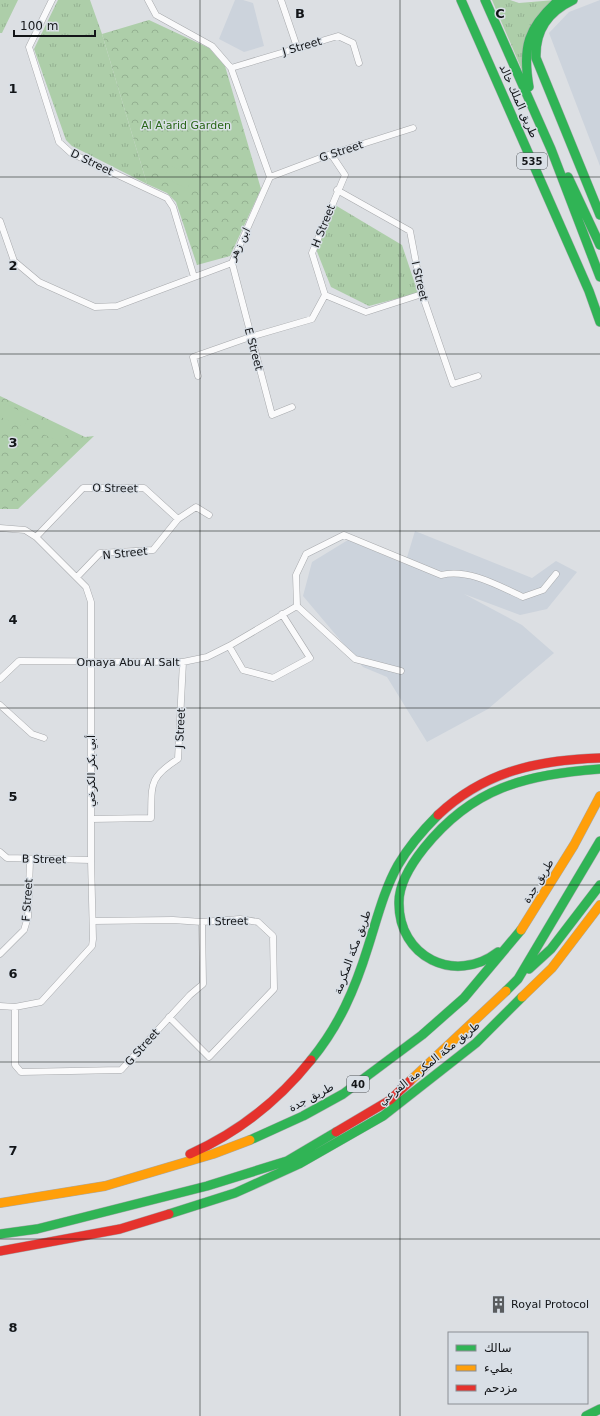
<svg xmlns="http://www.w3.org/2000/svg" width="600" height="1416" font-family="'DejaVu Sans','Noto Sans Arabic',sans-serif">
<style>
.built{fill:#ccd3dc}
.grass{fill:url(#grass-tufts)}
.park{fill:url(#park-crowns)}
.pitch{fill:#adcea9}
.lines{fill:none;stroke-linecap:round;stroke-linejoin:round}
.street-casing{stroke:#a7a9ac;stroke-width:7}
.fast-casing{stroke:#a7a9ac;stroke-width:10}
.slow-casing{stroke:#a7a9ac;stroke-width:10}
.jam-casing{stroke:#a7a9ac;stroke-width:10}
.street{stroke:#fafafb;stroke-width:6}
.fast{stroke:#30b455;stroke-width:9}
.slow{stroke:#ff9f0a;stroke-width:9}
.jam{stroke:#e5322d;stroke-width:9}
.grid{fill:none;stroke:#131518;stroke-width:1;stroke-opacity:0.55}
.labels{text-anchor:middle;stroke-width:3;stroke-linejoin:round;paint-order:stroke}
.shield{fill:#d9dfe6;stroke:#4e5256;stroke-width:1}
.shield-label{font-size:10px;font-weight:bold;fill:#131518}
.street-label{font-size:11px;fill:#131518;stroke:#d9dfe6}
.park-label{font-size:11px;fill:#296618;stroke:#d9dfe6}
.poi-label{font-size:11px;fill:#131518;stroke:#d9dfe6;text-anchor:start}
.grid-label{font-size:13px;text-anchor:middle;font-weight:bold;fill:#131518;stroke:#d9dfe6;stroke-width:3;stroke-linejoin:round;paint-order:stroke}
</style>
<defs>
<pattern id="grass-tufts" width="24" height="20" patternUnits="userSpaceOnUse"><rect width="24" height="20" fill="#adcea9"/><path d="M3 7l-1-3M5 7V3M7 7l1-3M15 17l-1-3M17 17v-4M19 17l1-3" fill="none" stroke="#94b091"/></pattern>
<pattern id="park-crowns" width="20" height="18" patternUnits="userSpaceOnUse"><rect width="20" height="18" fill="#adcea9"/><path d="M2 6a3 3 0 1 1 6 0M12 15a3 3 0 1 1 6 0" fill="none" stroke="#94b091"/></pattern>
</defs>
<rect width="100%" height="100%" fill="#dcdfe3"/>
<path class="built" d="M235 0H243L253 3 264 46 244 52 219 39Z
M600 0V166L549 33 569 12Z
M415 531 532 578 556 561 577 572 547 609 520 615 464 594 522 625 554 653 488 709 427 742 387 677 363 667 303 596 312 562 348 540 405 564Z"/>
<path class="grass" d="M0 0H18L2 33H0Z
M58 0H90L102 34 147 184 72 146 66 140 34 49Z
M492 0H510L519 3 555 0 522 70Z
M335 205 402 245 418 293 369 306 331 287 316 249Z"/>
<path class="park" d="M149 20 209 48 225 66 261 189 230 256 197 265 176 202 167 193 147 184 102 34Z
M0 396 85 437 94 436 18 509H0Z"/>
<path class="pitch" d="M170 165 194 177 187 189 164 177Z
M5 404 29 415 24 427 0 417Z
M45 419 68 430 62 443 39 432Z"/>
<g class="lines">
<defs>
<path id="street" d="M52 0 29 47 59 142 71 153 167 198 173 207 194 277
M281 0 297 47
M231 68 338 36 353 43 359 63
M331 154 345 175 312 253 325 295 366 312 422 294
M270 177 331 154 413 128
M337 190 410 231 422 294 453 384 478 376
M0 221 14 261 39 282 95 307 117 306 232 263 270 177 231 68 212 46 156 15 148 0
M232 263 272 415 292 407
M198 376 193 357 250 337 312 319 325 295
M0 528 25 530 36 537 86 587 91 602V860L93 939 92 946 41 1002 15 1007 0 1006
M36 537 83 488H144L178 519
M77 577 100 553 153 550 178 519 196 507 209 515
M229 646 243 670 273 678 310 658 282 614
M401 671 355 659 297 606 296 575 306 554 344 535 441 575C468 568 499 586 523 597L543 590 556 574
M0 679 19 661 183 662 207 657 229 646 297 606
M0 705 32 734 44 738
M91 819 151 818C152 785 148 778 178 759L183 662
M0 852 7 858 91 860
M93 921 173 920 202 922 240 919 258 922 273 936 274 989 209 1057 169 1017
M0 954 24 930 28 917 30 860
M15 1007V1065L21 1072 121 1070 190 995 203 984 202 922"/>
<path id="fast" d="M461 0 589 291 600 322
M485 0 551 149 600 277
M573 0C548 12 535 30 536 58L600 215
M529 87C522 47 528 27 559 0
M568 177 600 245
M498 952C455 985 398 957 399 902 399 882 412 863 424 848 473 787 525 775 600 769
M529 969 551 949 600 885
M506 991 518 979 600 841
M311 1060C339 1026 355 989 368 947 377 919 384 890 398 865 409 846 423 830 438 815
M250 1140 303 1116 343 1094 422 1035 464 998 521 930
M169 1214 235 1193 299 1164 383 1116 476 1043 522 997
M0 1234 37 1229 207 1186 287 1161 336 1132
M586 1416 600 1409"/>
<path id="slow" d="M521 930 574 845 600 796
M522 997 552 968 600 905
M410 1081 506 991
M0 1203 105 1186 213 1154 250 1140"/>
<path id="jam" d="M438 815C485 771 538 760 600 758
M336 1132 390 1100 410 1081
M190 1154C237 1133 279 1100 311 1060
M0 1251 120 1229 169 1214"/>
</defs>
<use href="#street" class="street-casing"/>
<use href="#fast" class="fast-casing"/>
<use href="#slow" class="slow-casing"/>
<use href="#jam" class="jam-casing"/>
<use href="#street" class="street"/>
<use href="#fast" class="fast"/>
<use href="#slow" class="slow"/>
<use href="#jam" class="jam"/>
</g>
<path class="grid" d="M200 0V1416M400 0V1416M0 177H600M0 354H600M0 531H600M0 708H600M0 885H600M0 1062H600M0 1239H600"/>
<defs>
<symbol id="building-bare" viewBox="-9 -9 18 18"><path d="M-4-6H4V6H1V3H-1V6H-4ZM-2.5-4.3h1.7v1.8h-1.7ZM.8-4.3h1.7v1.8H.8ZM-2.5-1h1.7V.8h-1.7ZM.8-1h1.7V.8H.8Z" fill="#595c5f" stroke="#d9dfe6" stroke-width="2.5" paint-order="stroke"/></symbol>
</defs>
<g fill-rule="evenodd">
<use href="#building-bare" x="486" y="1292" width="25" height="25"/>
</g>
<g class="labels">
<g class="shield">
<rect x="517" y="153" width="30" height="16" rx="3"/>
<rect x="347" y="1076" width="22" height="16" rx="3"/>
</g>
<g class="shield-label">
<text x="532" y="165">535</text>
<text x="358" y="1088">40</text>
</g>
<g class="street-label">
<text transform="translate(302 46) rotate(-16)" y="4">J Street</text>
<text transform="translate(519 101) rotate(66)" y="4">طريق الملك خالد</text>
<text transform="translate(341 151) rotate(-18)" y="4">G Street</text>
<text transform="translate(92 162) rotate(26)" y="4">D Street</text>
<text transform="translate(323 226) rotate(-68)" y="4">H Street</text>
<text transform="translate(239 244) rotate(-63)" y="4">ابن زهر</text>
<text transform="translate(420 281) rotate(77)" y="4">I Street</text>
<text transform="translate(254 349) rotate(75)" y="4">E Street</text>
<text transform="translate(115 488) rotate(1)" y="4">O Street</text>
<text transform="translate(125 553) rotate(-6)" y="4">N Street</text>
<text x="128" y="666">Omaya Abu Al Salt</text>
<text transform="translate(180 728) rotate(-87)" y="4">J Street</text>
<text transform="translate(91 771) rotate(-90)" y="4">أبي بكر الكرخي</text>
<text transform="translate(44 859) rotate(1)" y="4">B Street</text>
<text transform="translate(538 881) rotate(-59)" y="4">طريق جدة</text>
<text transform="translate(27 900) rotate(-86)" y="4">F Street</text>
<text transform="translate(228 921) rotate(-1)" y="4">I Street</text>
<text transform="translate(352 952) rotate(-70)" y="4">طريق مكة المكرمة</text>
<text transform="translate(142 1047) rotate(-48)" y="4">G Street</text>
<text transform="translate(429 1063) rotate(-39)" y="4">طريق مكة المكرمة الفرعي</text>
<text transform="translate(311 1097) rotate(-28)" y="4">طريق جدة</text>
</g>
<g class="park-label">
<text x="186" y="129">Al A'arid Garden</text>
</g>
<g class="poi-label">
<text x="511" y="1308">Royal Protocol</text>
</g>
</g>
<g class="grid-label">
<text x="300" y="18">B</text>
<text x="500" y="18">C</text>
<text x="13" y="93">1</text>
<text x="13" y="270">2</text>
<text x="13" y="447">3</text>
<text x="13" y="624">4</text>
<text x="13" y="801">5</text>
<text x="13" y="978">6</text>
<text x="13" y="1155">7</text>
<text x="13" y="1332">8</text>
</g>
<rect x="448" y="1332" width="140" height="72" fill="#d9dfe6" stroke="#8a8e94"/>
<rect x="456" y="1345" width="20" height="6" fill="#30b455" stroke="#8a8e94"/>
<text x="484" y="1352" font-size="12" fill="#131518">سالك</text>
<rect x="456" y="1365" width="20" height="6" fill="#ff9f0a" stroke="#8a8e94"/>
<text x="484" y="1372" font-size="12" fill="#131518">بطيء</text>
<rect x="456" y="1385" width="20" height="6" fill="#e5322d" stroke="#8a8e94"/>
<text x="484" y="1392" font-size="12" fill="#131518">مزدحم</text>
<path d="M14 30v6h81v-6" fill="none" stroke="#131518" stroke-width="2"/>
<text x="20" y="30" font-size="12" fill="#131518" stroke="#d9dfe6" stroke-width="3" paint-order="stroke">100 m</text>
</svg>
